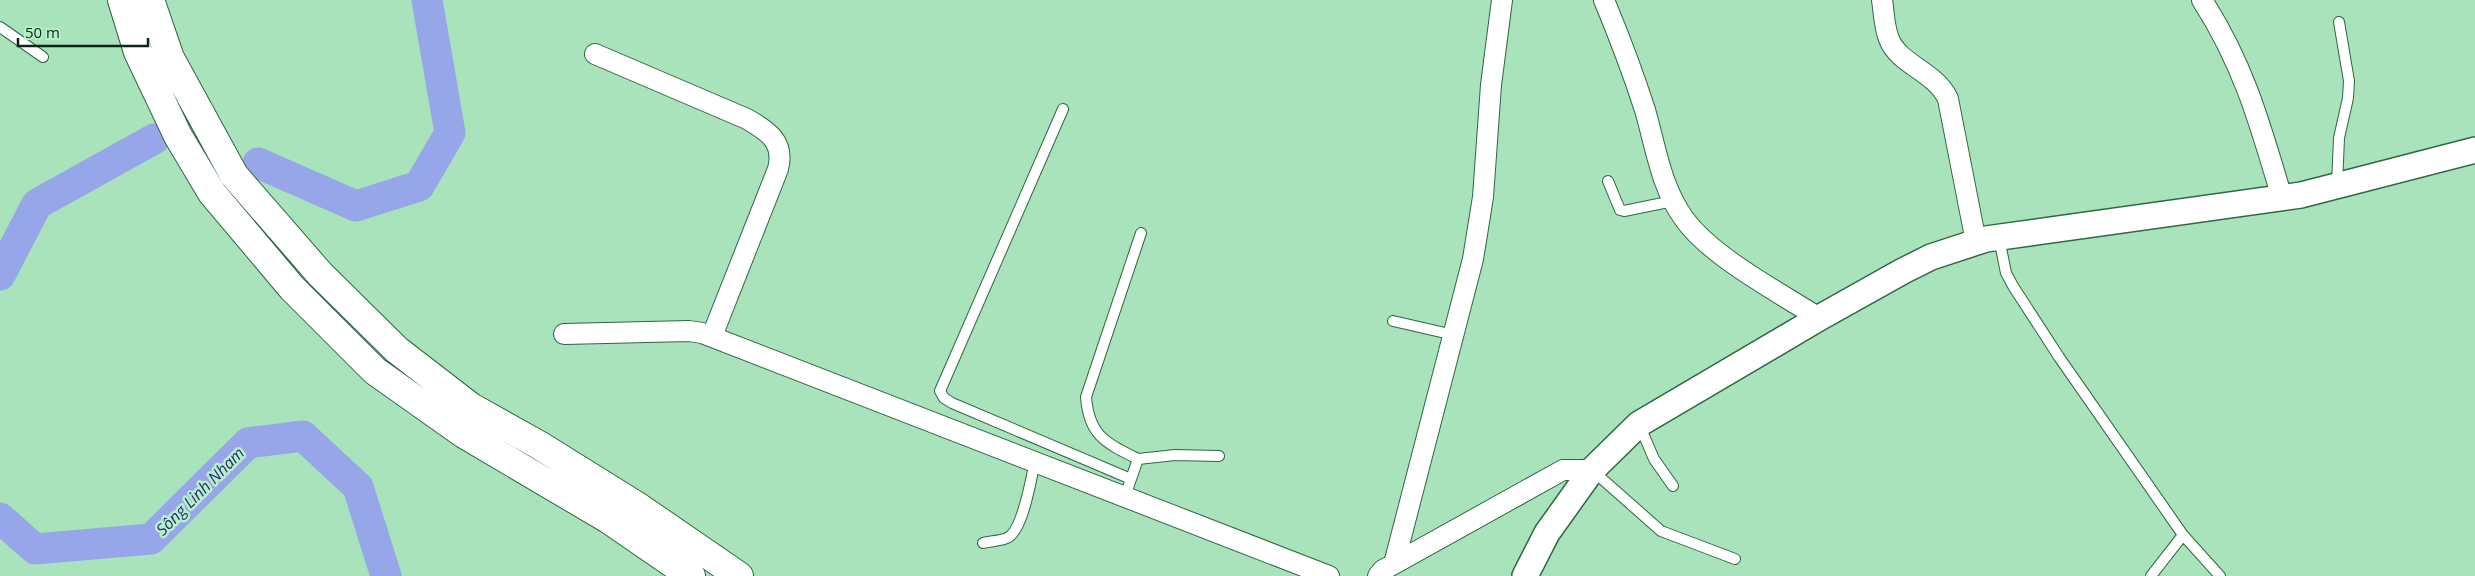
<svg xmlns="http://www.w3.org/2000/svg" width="2475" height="576" font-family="'Open Sans',sans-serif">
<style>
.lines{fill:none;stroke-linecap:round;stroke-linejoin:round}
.river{stroke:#97a6e9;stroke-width:31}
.service-casing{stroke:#2f6644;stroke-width:12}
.minor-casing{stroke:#2f6644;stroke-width:22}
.tertiary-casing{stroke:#2f6644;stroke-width:28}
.trunk-casing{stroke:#2f6644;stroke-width:30}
.service{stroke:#fff;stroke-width:10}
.minor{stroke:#fff;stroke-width:20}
.tertiary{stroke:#fff;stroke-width:25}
.trunk{stroke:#fff;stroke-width:28}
.labels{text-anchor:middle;stroke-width:5;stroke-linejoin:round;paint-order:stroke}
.water-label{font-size:16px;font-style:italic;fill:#262a77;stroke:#b6f0c8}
</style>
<rect width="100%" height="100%" fill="#a9e3bb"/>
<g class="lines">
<path class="river" d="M258 163 356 206 419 186 450 133 427 0
M0 275 37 204 154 139
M0 518 35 549 151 539 248 443 303 436 358 487 386 576"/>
<defs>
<path id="service" d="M0 27 43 57
M1063 109 940 391 944 398 952 403 1131 479 1125 496
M1608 181 1620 210 1624 211 1673 201
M2337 185 2339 138 2348 98 2349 81 2339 22
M1999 238 2006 273 2013 286 2059 357 2183 535 2151 576
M1393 321 1454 335
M1639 424 1654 459 1673 486
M1138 459C1106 443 1089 436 1086 397L1141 233
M1592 470 1661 531 1735 559
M1131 479 1138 459 1175 455 1219 456
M2183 535 2220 576
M983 543C990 541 1000 541 1007 538 1023 531 1031 479 1035 461"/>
<path id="minor" d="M1604 0C1619 36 1633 73 1645 110 1656 148 1661 188 1685 220 1712 257 1780 293 1819 318
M1882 0C1884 12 1884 27 1889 39 1899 65 1935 71 1948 99L1976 242
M2202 0C2244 65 2260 124 2282 198
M595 54 747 119C768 131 785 142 778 169L712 336
M564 334 689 331 702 333 1329 576
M1394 564 1473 259 1483 197 1491 85 1502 0
M1378 576 1383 570 1563 470H1592"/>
<path id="tertiary" d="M1525 576 1547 533 1592 470 1639 424 1819 318 1903 271 1931 257 1986 239 2301 195 2475 150"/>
<path id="trunk" d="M122 0 138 52 178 136 212 193 292 288 375 371 464 434 608 519 691 576
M150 0 170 58 234 175 320 274 397 350 471 407 539 445 640 508 739 576"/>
</defs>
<use href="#service" class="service-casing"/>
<use href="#minor" class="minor-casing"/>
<use href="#tertiary" class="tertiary-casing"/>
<use href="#trunk" class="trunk-casing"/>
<use href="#service" class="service"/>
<use href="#minor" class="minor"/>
<use href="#tertiary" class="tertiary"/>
<use href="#trunk" class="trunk"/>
</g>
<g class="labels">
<g class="water-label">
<text transform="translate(200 491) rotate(-45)" y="6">Sông Linh Nham</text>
</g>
</g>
<path d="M18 38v8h130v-8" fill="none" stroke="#0d2416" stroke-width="2.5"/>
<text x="25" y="38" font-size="15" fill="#0d2416" stroke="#b6f0c8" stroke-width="4" paint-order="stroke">50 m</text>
</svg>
